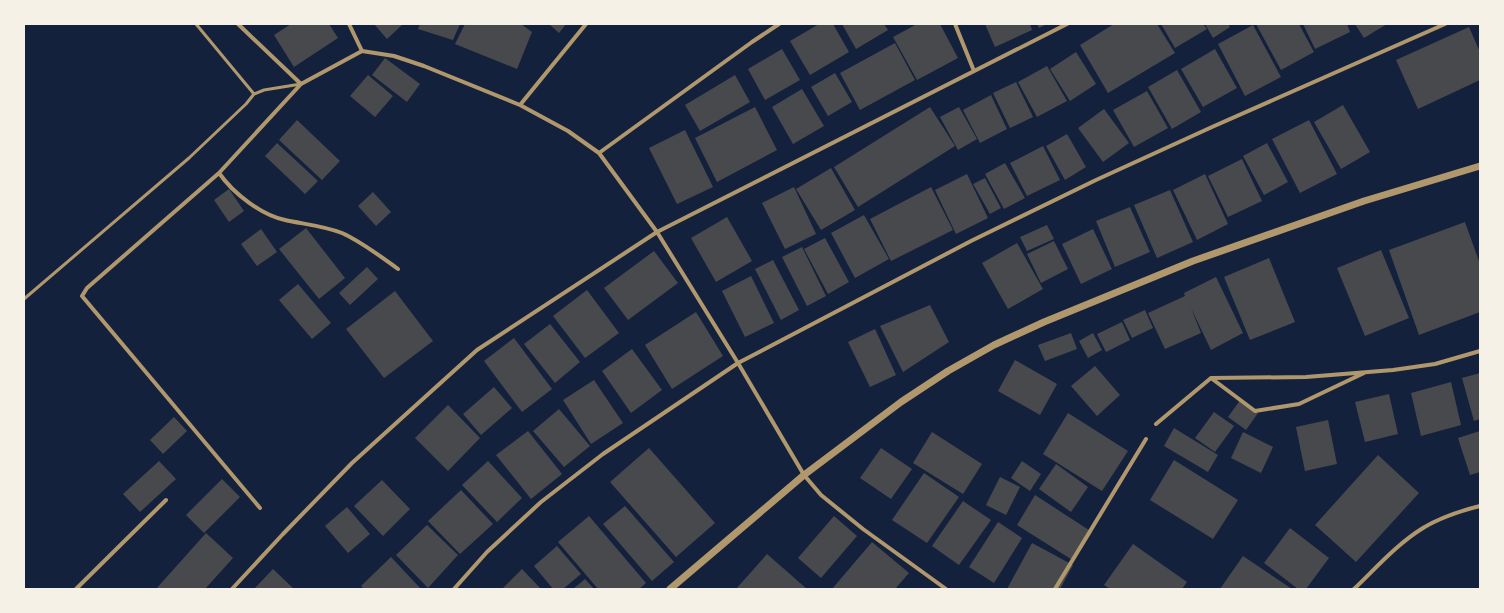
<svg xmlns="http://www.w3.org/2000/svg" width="1504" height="613" font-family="'IBM Plex Serif',serif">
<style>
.building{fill:#48494c}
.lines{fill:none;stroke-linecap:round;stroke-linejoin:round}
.service{stroke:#b1986c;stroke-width:3}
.minor{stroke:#b1986c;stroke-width:4}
.tertiary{stroke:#b1986c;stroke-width:7}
</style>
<rect width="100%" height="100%" fill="#14213d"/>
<path class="building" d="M291 24H329L338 38 294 67 274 35Z
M374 24H403L387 39Z
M420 24H460L453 40 418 29Z
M465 24H521L532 32 517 69 455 44Z
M549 24H566L559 33Z
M819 24H833L849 52 810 75 790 41Z
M842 24H884L888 30 856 49Z
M917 24H940L958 58 917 80 893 37Z
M985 24H1030L1032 30 995 47Z
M1037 24H1047L1039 28Z
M1114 24H1157L1175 53 1108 93 1080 45Z
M1161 24H1203L1207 29 1175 48Z
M1205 24H1228L1230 27 1213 38Z
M1256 24H1299L1314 52 1281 70Z
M1303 24H1347L1350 32 1315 49Z
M1355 24H1387L1364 38Z
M1253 25 1281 77 1245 96 1218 44Z
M1469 27 1480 52V80L1418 109 1396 60Z
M895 43 915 80 860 110 840 73Z
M782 49 800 80 765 100 748 69Z
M1215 49 1237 88 1203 107 1181 69Z
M1076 52 1096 84 1070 101 1050 69Z
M385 58 420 84 407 102 372 75Z
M1047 66 1067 101 1037 117 1018 82Z
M1177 70 1201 112 1172 129 1148 87Z
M835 73 852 102 828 116 811 87Z
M368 75 393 96 375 117 350 96Z
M735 75 750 102 700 131 685 105Z
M1016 82 1033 117 1010 128 993 93Z
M802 89 824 126 793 144 772 107Z
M1147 91 1168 128 1134 147 1113 110Z
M991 95 1007 129 980 143 963 110Z
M1343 105 1370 152 1341 169 1314 122Z
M755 107 777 150 717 182 695 138Z
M930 107 955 146 858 207 834 167Z
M959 107 977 139 958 150 940 117Z
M1104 109 1129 143 1103 162 1078 128Z
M297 120 340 161 322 180 279 140Z
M1309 120 1337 174 1300 193 1272 139Z
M685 130 713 187 677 204 649 148Z
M1067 134 1086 167 1065 180 1046 146Z
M277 143 318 181 305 194 265 156Z
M1267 143 1288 182 1264 195 1243 156Z
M1043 146 1060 180 1027 196 1010 163Z
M1242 159 1262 201 1228 217 1208 176Z
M1005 163 1025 198 1004 209 985 174Z
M831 168 855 210 821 230 796 189Z
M967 174 988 218 956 234 935 190Z
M1205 174 1228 224 1197 240 1173 190Z
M985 178 1001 208 990 214 973 184Z
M794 187 816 234 785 249 762 203Z
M931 187 953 230 891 261 870 219Z
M229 189 244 211 229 222 214 200Z
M1170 190 1193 242 1157 258 1134 205Z
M373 192 391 212 376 226 358 206Z
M1130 207 1150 252 1115 267 1096 221Z
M864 215 889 259 855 278 831 233Z
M727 217 752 261 716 282 691 238Z
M1465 222 1480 264V312L1419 335 1389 250Z
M1047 225 1054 239 1027 251 1020 237Z
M306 228 345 278 319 299 279 249Z
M261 229 277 252 257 266 241 244Z
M1093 229 1112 269 1081 284 1062 244Z
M825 238 849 282 828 294 804 249Z
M1054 241 1068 269 1041 283 1027 254Z
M1017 243 1043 289 1008 309 982 263Z
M802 247 826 296 807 306 782 257Z
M1381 250 1409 318 1365 336 1337 268Z
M654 251 678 283 628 320 604 288Z
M1269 258 1295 322 1250 340 1224 277Z
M773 260 799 310 781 320 755 269Z
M367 267 378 279 350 305 339 293Z
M751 276 774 323 745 337 722 291Z
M1216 277 1243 333 1211 350 1191 308 1201 333 1165 349 1148 313 1185 296 1184 293Z
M298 284 331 323 312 339 279 300Z
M587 290 619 333 585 358 553 316Z
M395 291 433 341 384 378 346 329Z
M930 305 949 342 903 372 880 326Z
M1145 310 1153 328 1132 338 1123 320Z
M696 312 723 356 672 389 645 345Z
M1122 322 1130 340 1106 352 1097 334Z
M550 324 580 362 555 383 524 344Z
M875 329 896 375 870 387 848 342Z
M1071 333 1077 349 1045 361 1038 345Z
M1093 333 1102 350 1088 358 1079 341Z
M514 338 552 389 522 412 484 361Z
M632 349 662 390 631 413 602 371Z
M1015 360 1057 384 1040 415 998 391Z
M1095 366 1120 395 1097 416 1071 386Z
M1480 373V419L1474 421 1462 378Z
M594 380 623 423 591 444 563 400Z
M1451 382 1461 425 1421 436 1411 393Z
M494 387 512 408 481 435 463 414Z
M1389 394 1398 434 1365 442 1355 402Z
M1241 399 1258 413 1246 430 1228 417Z
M448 405 480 438 448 471 415 438Z
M559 409 590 446 564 467 533 431Z
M1214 412 1234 426 1215 452 1195 438Z
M1068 413 1128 451 1102 491 1043 454Z
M174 417 187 431 163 454 150 440Z
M1328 420 1337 464 1305 471 1296 427Z
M1174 428 1218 455 1208 472 1164 446Z
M528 431 562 474 531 499 496 455Z
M1480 431V472L1470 475 1458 438Z
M932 432 982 464 963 494 913 463Z
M1243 432 1273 447 1261 473 1231 458Z
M649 448 715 523 676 557 610 482Z
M881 448 912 469 891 499 860 478Z
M1378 455 1419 493 1356 562 1315 525Z
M1174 460 1238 500 1213 539 1150 500Z
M159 461 176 479 140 512 123 494Z
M488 461 522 498 497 522 462 485Z
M1022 461 1041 474 1030 491 1011 478Z
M1056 464 1088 487 1071 512 1039 489Z
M924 473 959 497 927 543 892 520Z
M1000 477 1020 487 1006 515 986 505Z
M222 479 240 497 204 533 186 515Z
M382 480 410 509 383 536 354 506Z
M461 490 493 524 460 554 428 521Z
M1035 495 1092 532 1074 561 1017 525Z
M963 501 991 520 959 565 932 546Z
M625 506 674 562 652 581 603 524Z
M347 507 370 534 348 553 325 526Z
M589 516 646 583 639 589H598L558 542Z
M834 516 857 536 821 578 798 558Z
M998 522 1022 538 994 583 969 567Z
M427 525 458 555 428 588 396 555Z
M1290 528 1329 558 1306 589H1298L1264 563Z
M206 533 233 558 205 589H156Z
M872 542 909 573 895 589H832Z
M1032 543 1073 565 1060 589H1007Z
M1133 544 1187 582 1182 589H1110L1104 585Z
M557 546 581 574 563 589H553L534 566Z
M767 554 807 589H736Z
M1243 556 1292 589H1220Z
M391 557 421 589H364L361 586Z
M273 569 294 589H254Z
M522 569 541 589H502Z
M585 579 594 589H573Z"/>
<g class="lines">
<path class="service" d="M196 24 254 94 264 90 301 84
M24 299 189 158 246 104 254 94"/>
<path class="minor" d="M238 24 301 84 362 51 394 56 424 66 520 105 568 131 599 153 657 232 738 363 804 475 821 495 863 529 946 589
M349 24 362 51
M955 24 974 71
M301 84 219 173C233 193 261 215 285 220 303 224 324 226 342 233 362 242 380 256 398 269
M520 105 586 24
M599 153 752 42 779 24
M219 173 87 288 82 296 260 508
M1211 378 1255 411 1299 404 1364 373
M1156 424 1211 378 1306 377 1393 370 1435 364 1480 351
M76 589 166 500
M232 589 283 534 352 463 477 350 657 232 1067 24
M454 589 487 552 541 502 603 454 738 363 971 241 1096 180 1212 127 1445 24
M1055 589 1146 439
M1354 589C1376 568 1397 544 1423 528 1441 517 1460 511 1480 506"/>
<path class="tertiary" d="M670 589 804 475 901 402 948 371 994 345 1044 322 1193 261 1364 201 1480 166"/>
</g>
<rect width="1504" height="613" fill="none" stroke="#f6f1e7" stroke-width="50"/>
</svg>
